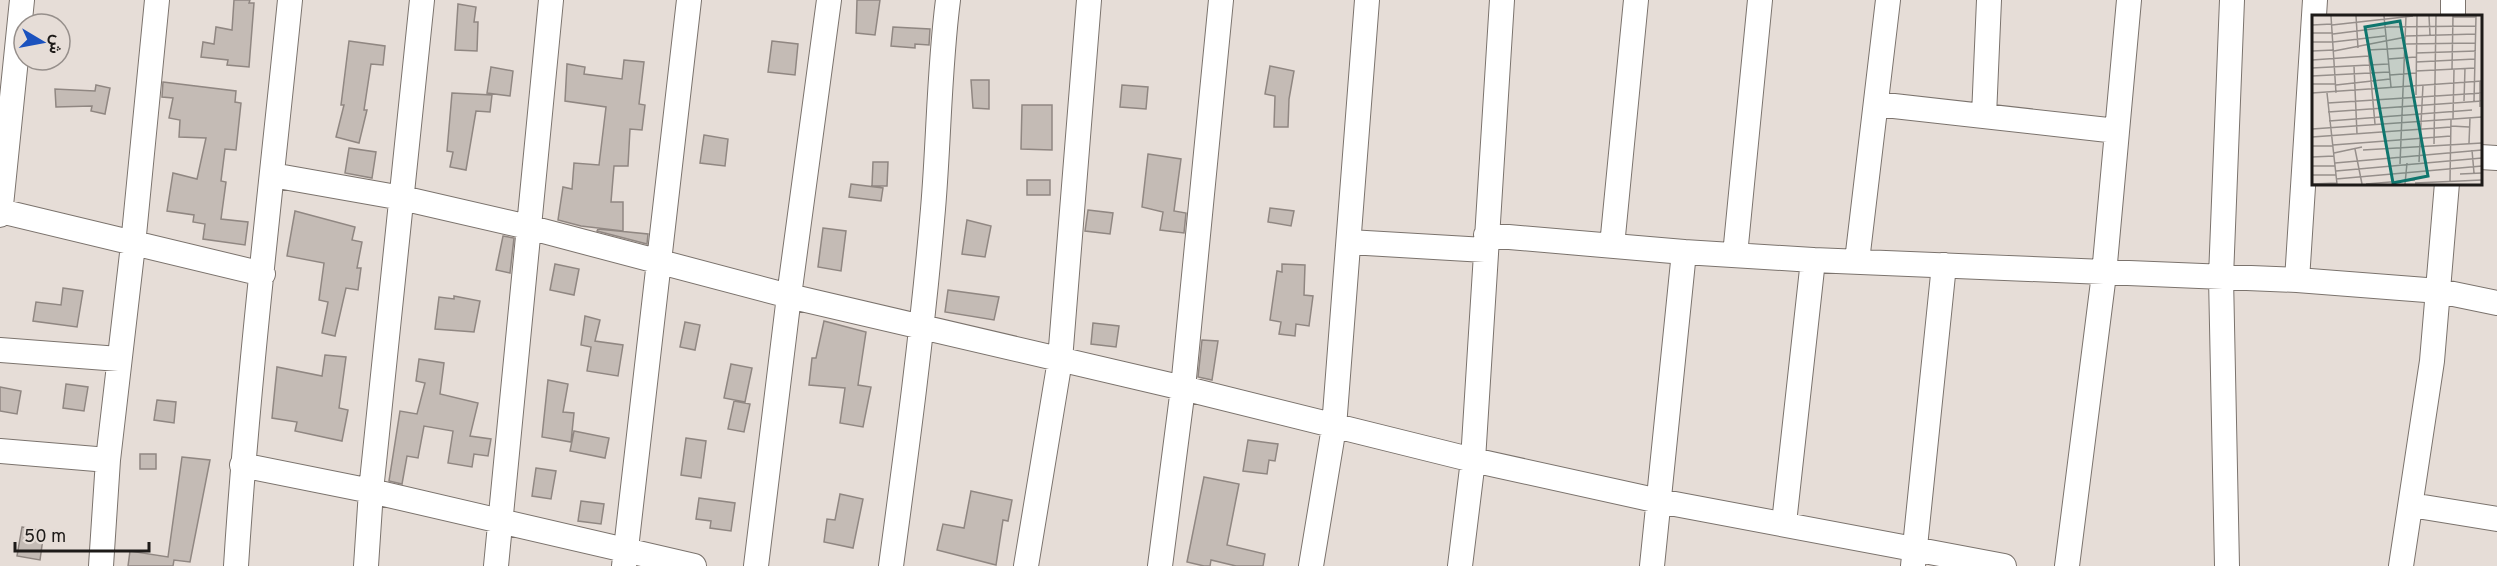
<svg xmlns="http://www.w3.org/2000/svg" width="2497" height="566" font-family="Overpass,Vazirmatn,sans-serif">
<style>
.building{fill:#c4bbb5;stroke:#908782;stroke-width:1.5}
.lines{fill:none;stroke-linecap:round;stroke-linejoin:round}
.minor-casing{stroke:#7b736d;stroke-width:26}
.minor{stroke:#fff;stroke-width:24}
.inset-road{fill:none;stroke:#968f8b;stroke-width:1.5}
.view{fill:#0f766e;fill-opacity:0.15;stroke:#0f766e;stroke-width:3}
.inset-edge{fill:none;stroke:#1d1a18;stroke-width:3}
</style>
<rect width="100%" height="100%" fill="#e6ddd7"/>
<path class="building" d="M234 0H250L249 3H254L249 67 227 65 228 60 201 57 203 42 214 44 216 27 232 30Z
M857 0H880L875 35 856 33Z
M458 4 476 7 474 22H478L477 51 455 50Z
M893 27 930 29 929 45 915 44V48L891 46Z
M349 41 385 46 383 65 371 64 364 110H367L359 143 336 137 344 105H341Z
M772 41 798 44 795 75 768 72Z
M624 60 644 62 639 104 645 105 642 130 630 129 628 166H614L611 202H623V231L581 226 558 220 563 187 572 189 574 163 599 165 606 107 565 101 567 64 585 67 584 74 622 79Z
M1270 66 1294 71 1289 99 1288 127H1274L1275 96 1265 94Z
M491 67 513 71 510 96 487 93Z
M971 80H989V109L973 108Z
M163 82 236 91 235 102 241 103 236 150 225 149 221 181 226 182 221 219 248 222 245 245 203 239 205 224 193 222 194 215 167 211 173 173 197 179 206 138 179 137 180 120 169 118 173 98 162 97Z
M96 85 110 88 105 114 91 111 92 106 56 107 55 89 95 91Z
M1122 85 1148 87 1146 109 1120 107Z
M452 93 492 95 490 112 476 111 466 170 450 167 453 152 447 151Z
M1022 105H1052V150L1021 149Z
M704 135 728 139 725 166 700 163Z
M349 148 376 152 372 178 345 173Z
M1148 154 1181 159 1174 211 1186 213 1184 233 1160 230 1163 212 1142 207Z
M873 162H888L887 186H872Z
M1027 180H1050V195H1027Z
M851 184 883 188 881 201 849 197Z
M1270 208 1294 211 1291 226 1268 222Z
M1088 210 1113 213 1110 234 1085 231Z
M295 211 355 227 352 240 362 242 357 268H361L358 290 346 288 335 336 322 333 328 302 319 300 324 263 287 256Z
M967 220 991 226 985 257 962 254Z
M823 228 846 231 841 271 818 267Z
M598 229 648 234 647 244 597 231Z
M503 236 514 238 510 273 496 270Z
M555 264 579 269 574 295 550 290Z
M1282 264 1305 265 1304 295 1313 296 1309 326 1296 324 1295 336 1279 334 1281 322 1270 320 1277 271 1282 272Z
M63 288 83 291 77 327 33 321 36 302 61 305Z
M948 290 999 297 994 320 945 312Z
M454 296 480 301 474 332 435 329 439 297 454 299Z
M585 316 600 320 595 341 623 345 618 376 587 371 591 347 581 345Z
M824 321 866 332 858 385 871 387 863 427 840 423 845 388 809 385 812 358H816Z
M685 322 700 325 695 350 680 347Z
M1093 323 1119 326 1116 347 1091 344Z
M1202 340 1218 341 1212 380 1198 377Z
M325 355 346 357 339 408 348 410 342 441 295 431 297 422 272 418 277 367 322 376Z
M419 359 444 363 440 394 478 403 470 436 491 439 488 456 474 454 472 467 448 463 453 431 424 426 418 458 407 456 402 484 389 481 400 411 417 414 425 383 416 381Z
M731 364 752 368 745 402 724 398Z
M548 380 568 384 563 412 574 413 571 442 542 437Z
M66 384 88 387 84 411 63 408Z
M0 387 21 391 17 414 0 411Z
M157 400 176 402 174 423 154 420Z
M734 401 750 404 744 432 728 429Z
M574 431 609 438 605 458 570 451Z
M686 438 706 441 701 478 681 475Z
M1248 440 1278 444 1275 461 1269 460 1267 474 1243 471Z
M140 454H156V469H140Z
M182 457 210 460 190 562 174 560 173 566H128L130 551 168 557Z
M536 468 556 471 551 499 532 496Z
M1204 477 1239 484 1227 545 1265 554 1263 566H1236L1211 560 1210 566H1204L1187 562Z
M971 491 1012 500 1008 521 1003 520 996 565 937 550 943 524 964 528Z
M840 494 863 499 853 548 824 542 827 519 835 520Z
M699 498 735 503 731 531 710 528 711 521 696 519Z
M581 501 604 504 601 524 578 521Z
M22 527 44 531 40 560 17 556Z"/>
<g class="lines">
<defs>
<path id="minor" d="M2453 16V0
M1876 104 2117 131
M1984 116 1989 0
M2480 157 2497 158
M272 175 402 198 528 227 789 296 1183 388 1473 460 1659 501 2004 566
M0 211 263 274
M0 215 22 0
M1486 235 1684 252 1813 260 2297 280 2439 291 2497 303
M1349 242 1485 250
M1612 246 1636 0
M1735 255 1760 0
M1857 261 1888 0
M2297 280 2315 0
M0 350 119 359
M0 451 108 460
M242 465 371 491 694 566
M2411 505 2497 519
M1784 523 1813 260
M101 566 108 460 133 245 157 0
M236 566C248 377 271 189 290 0
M366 566 371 491 422 0
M496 566 551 0
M624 566 689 0
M756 566 789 296 829 0
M891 566C907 447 923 328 933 209 939 139 939 69 948 0
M1026 566 1060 360 1089 0
M1160 566 1183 388 1221 0
M1311 566 1334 427 1367 0
M1460 566 1473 460 1502 0
M1652 566 1684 252
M1913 566 1944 265
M2067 566 2104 274 2129 0
M2227 566 2221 277 2232 0
M2401 566 2432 361 2447 183"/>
</defs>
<use href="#minor" class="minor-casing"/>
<use href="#minor" class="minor"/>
</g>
<g transform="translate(2312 15)">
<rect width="170" height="170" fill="#e6ddd7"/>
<path class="inset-road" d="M19 1 24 78M44 1 46 33M72 1 79 72M117 1 118 20M141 2H164M0 10 20 9M20 10 101 1M0 18H21M21 19 76 12 164 11M94 21 164 19M0 27H21M21 27 73 21M94 29 164 28M56 32 63 109M56 35 94 33M0 36 22 35M22 36 94 22M104 38 164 36M76 44 104 42M0 45 57 41M104 47 163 44M42 51 45 119M0 53 76 49M140 54 141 1M104 56 163 53M78 60 104 58M0 61 77 57M0 69H24M24 70 78 64M0 78 170 66M15 78 25 169M104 80 105 1M152 86 153 53M162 86 164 1M16 88 170 78M168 92V66M16 97 170 86M141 104 142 54M17 106 160 95M139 111 157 112M0 114 170 102M0 122 139 112M157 128 158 103M122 129 124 1M21 130 139 121M0 131H21M43 134 50 169M51 135 170 128M160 135 162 158M22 138 50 132M0 142 22 141M107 147 111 70M23 148 170 135M88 149 94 1M0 151H23M24 156 170 143M148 159 170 158M0 160H24M24 164 170 151M138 166 139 104M103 168 170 165M0 169 25 168M54 169 103 165M93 169 95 148"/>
<path class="view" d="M88 6 116 161 81 168 53 12Z"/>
<rect width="170" height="170" class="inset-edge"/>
</g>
<g transform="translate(42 42) rotate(100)"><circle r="28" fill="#e6ddd7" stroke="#968f8b" stroke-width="1.5"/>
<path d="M0-4.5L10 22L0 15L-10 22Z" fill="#1b52be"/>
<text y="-9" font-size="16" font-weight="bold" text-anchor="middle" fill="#1d1a18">ش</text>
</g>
<path d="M15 542v9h134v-9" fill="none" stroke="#1d1a18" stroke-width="3"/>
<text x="24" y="542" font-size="18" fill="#1d1a18" stroke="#e6ddd7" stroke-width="4.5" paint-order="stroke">50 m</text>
</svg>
